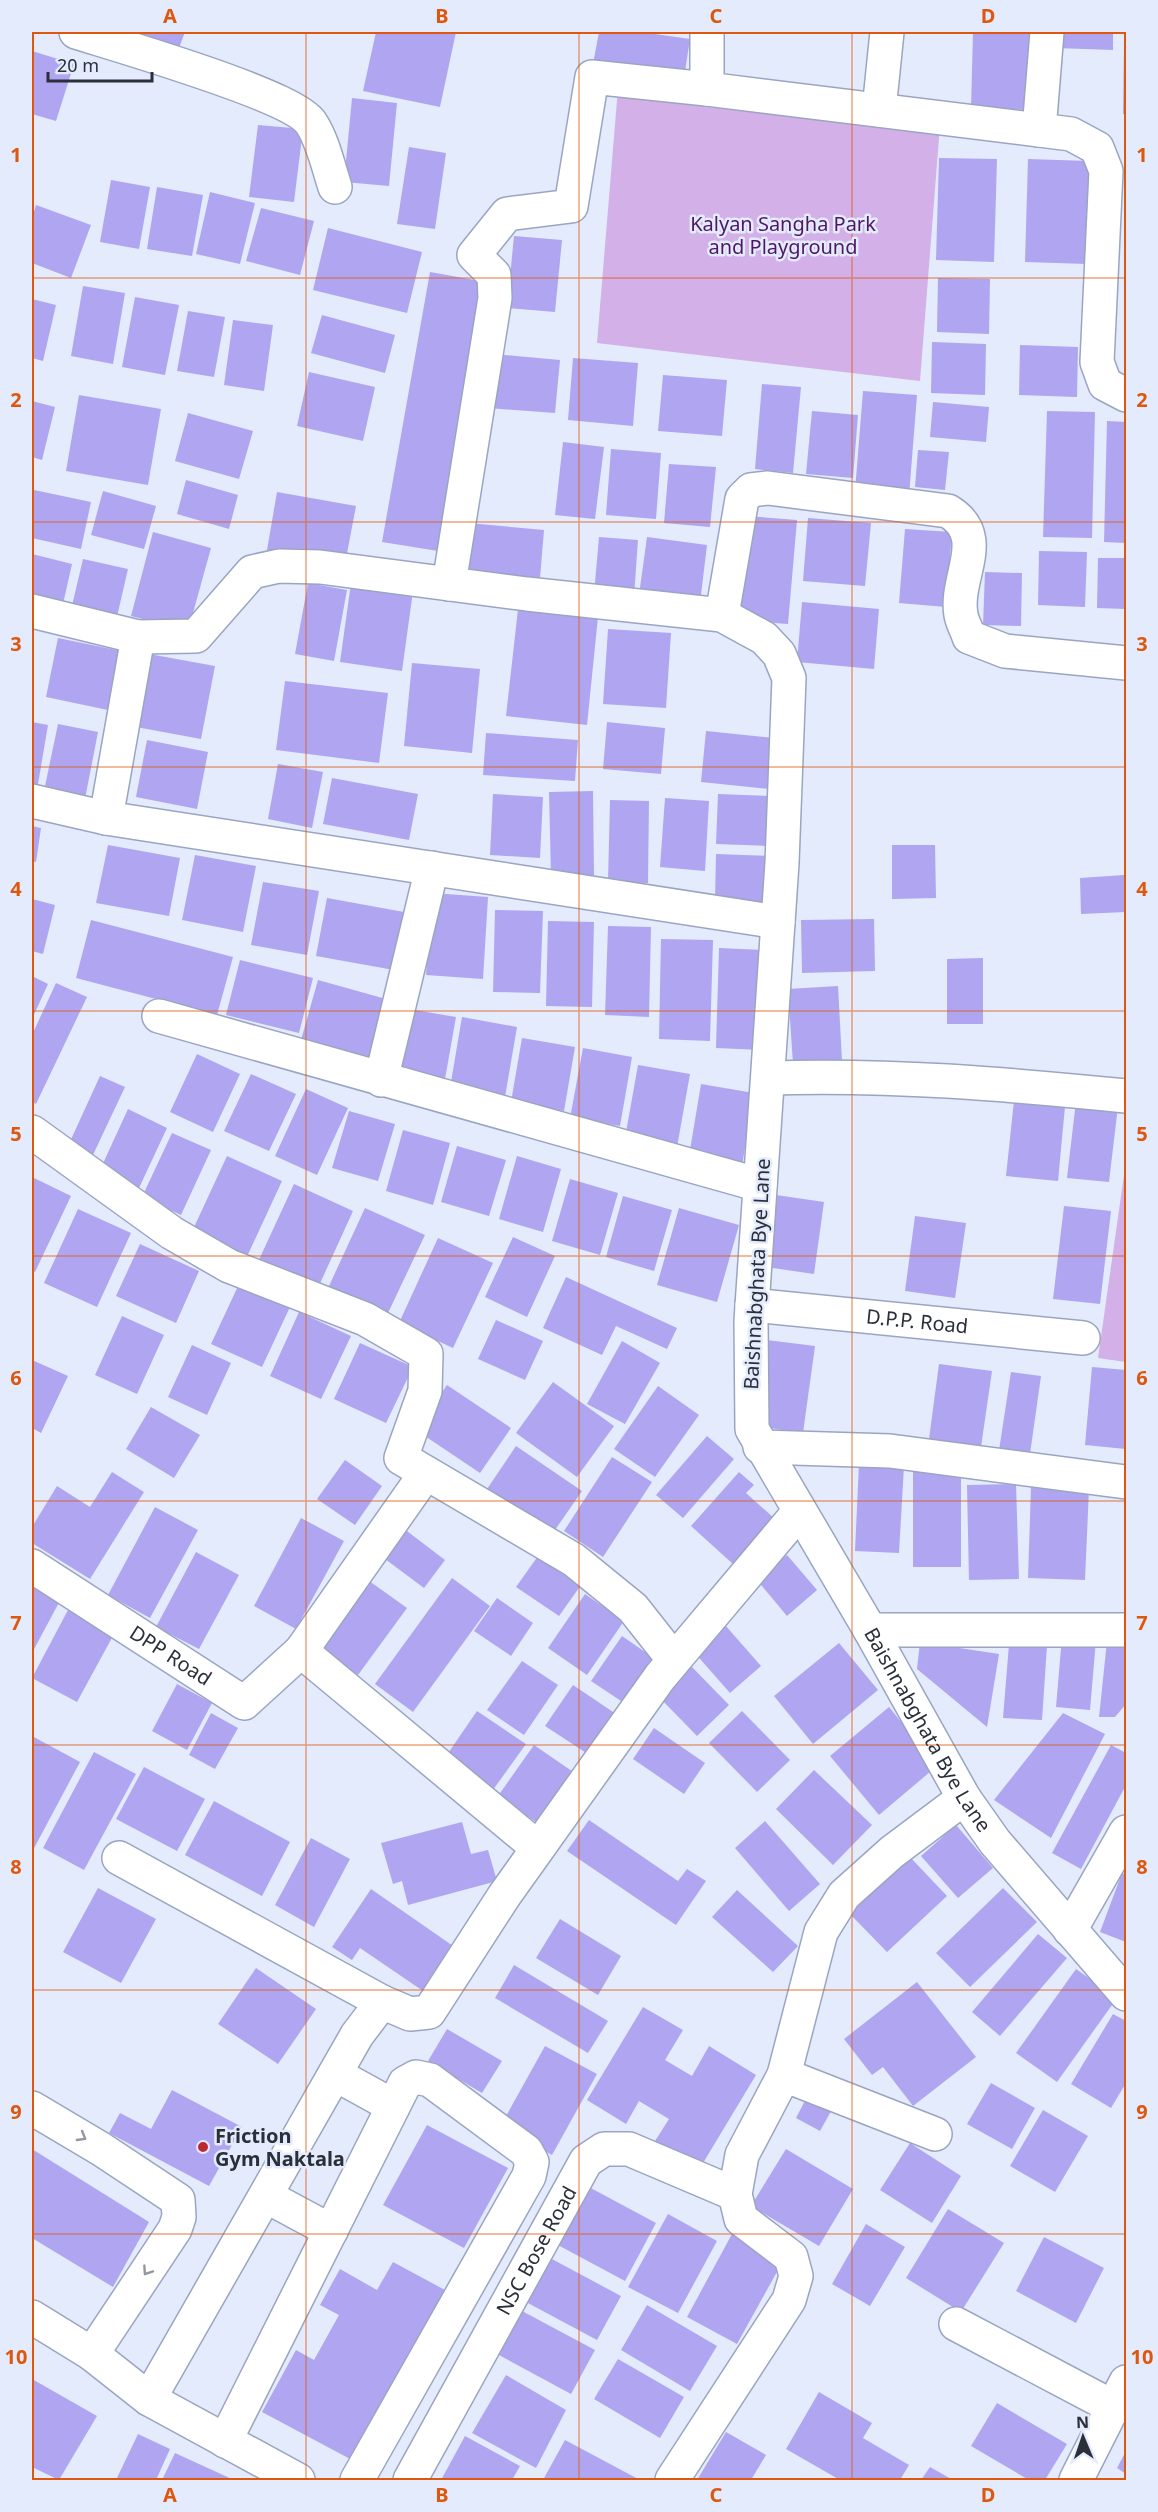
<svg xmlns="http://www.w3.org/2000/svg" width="1158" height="2512" font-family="'Noto Sans',sans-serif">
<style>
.green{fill:#d3b0e7}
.building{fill:#b0a5f1}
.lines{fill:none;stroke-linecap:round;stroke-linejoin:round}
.minor-casing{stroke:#9aa5c1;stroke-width:36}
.major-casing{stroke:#9aa5c1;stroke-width:36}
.minor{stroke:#fff;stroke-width:33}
.major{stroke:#fff;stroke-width:33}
.oneway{stroke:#94979c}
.grid{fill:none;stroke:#de570e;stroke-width:1.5;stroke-opacity:0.55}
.poi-dot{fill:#ba2a35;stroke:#e3ebfc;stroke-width:2}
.labels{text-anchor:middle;stroke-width:5;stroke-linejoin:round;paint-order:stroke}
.park-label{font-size:20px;fill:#4f1667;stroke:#e3ebfc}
.street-label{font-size:20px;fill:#2a2f3a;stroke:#e3ebfc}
.poi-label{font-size:20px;font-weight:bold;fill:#2a2f3a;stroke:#e3ebfc;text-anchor:start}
.neatline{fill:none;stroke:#de570e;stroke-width:2}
.grid-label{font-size:20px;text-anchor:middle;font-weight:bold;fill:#de570e}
</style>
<rect width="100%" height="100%" fill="#e3ebfc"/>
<path class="green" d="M618 88 940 125 920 381 597 343Z
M1126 1161V1362L1098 1358Z"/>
<path class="building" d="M134 32H185L179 48Z
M376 32H456L440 107 363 91Z
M599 32H641L690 39 684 78 593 64Z
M973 32H1029L1027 110 971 108Z
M1056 32H1113V50L1056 48Z
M1124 44H1126V114H1123Z
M32 51 74 64 56 121 32 114Z
M352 98 397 103 389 186 344 182Z
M258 125 303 129 294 202 249 197Z
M409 147 446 153 435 229 397 224Z
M939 158 997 159 994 262 936 260Z
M1028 159 1089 161 1087 264 1025 262Z
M111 180 150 187 139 249 100 242Z
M157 187 203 195 192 256 147 249Z
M210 192 255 203 240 264 196 254Z
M36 205 91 225 71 278 32 263V218Z
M261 208 314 221 300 275 246 261Z
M328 228 422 252 407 313 313 290Z
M514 236 562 240 555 312 507 308Z
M430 272 486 282 438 551 382 542Z
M938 278 990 279 989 334 937 332Z
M83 286 125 293 113 364 71 356Z
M135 297 179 305 165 375 122 367Z
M32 299 56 305 43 361 32 358Z
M188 311 225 317 214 377 177 371Z
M322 315 395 335 385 373 311 353Z
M233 320 273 325 264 391 224 385Z
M932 342 986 344 985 395 931 393Z
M1020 345 1078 347 1077 397 1019 395Z
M493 354 560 360 555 413 488 408Z
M573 358 638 363 633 426 568 420Z
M309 372 375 387 363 441 297 426Z
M663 375 727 380 722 436 658 431Z
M762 384 801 387 793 473 755 469Z
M863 391 917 395 909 496 855 491Z
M79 395 161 409 148 485 66 471Z
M32 401 55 407 42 460 32 457Z
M933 402 989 407 986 442 930 437Z
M812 411 858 415 853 478 806 474Z
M1047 411 1095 412 1092 538 1043 537Z
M188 413 253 431 239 479 175 461Z
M1107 421 1126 422V543L1104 542Z
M563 442 604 447 595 519 555 515Z
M611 449 661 453 656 519 606 515Z
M918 450 949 452 945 490 915 487Z
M669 464 716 467 710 527 664 523Z
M186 480 238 495 229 529 177 514Z
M34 490 91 502 81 549 32 538Z
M103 491 156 506 144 549 91 535Z
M277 492 356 506 345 564 267 550Z
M747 516 797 520 788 624 738 620Z
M808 518 871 523 865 586 803 581Z
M468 523 544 530 540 578 464 570Z
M905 529 952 532 946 607 899 603Z
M153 532 211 548 188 631 131 616Z
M599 537 638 540 634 597 594 594Z
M647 537 707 545 700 603 639 595Z
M1039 551 1087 552 1085 607 1038 605Z
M32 554 72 564 61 613 32 607Z
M1098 558H1126V609L1097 608Z
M83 559 128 569 116 621 71 610Z
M985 572 1022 573 1021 626 983 625Z
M308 583 347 590 334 661 295 654Z
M351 583 413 591 402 671 340 662Z
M802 602 879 609 874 669 797 662Z
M518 609 598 617 587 725 506 716Z
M608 629 671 633 666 708 603 704Z
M58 638 121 651 108 710 46 697Z
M149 654 215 666 201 739 136 727Z
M412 663 480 669 472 753 404 746Z
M285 681 388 693 379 763 276 750Z
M32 722 48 725 37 790 32 789Z
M607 722 665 728 661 774 603 769Z
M58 724 98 732 85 799 44 791Z
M706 731 774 738 770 789 701 782Z
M486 733 578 740 575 781 483 775Z
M147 740 208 752 197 809 136 797Z
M278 764 323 772 312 828 268 819Z
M332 778 418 794 409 840 323 824Z
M593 791 594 875 551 876 549 792Z
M493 794 543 797 540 858 490 855Z
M718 794 771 796 770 846 716 844Z
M665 798 709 801 705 871 660 867Z
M610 800 649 801 648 883 608 882Z
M32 826 41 828 36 862 32 861Z
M108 845 180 858 169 916 96 903Z
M892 845H935L936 898 892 899Z
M716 854 774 856 772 903 715 901Z
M195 855 256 866 243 932 182 920Z
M1124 875 1126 912 1081 914 1080 878Z
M263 882 319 891 307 955 251 945Z
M432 893 488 897 483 979 426 975Z
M327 898 404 912 394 970 316 956Z
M32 899 55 905 43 954 32 951Z
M495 910 543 911 540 993 493 992Z
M874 919 875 971 802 973 801 920Z
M91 920 233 957 217 1015 76 978Z
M548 921 594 922 592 1007 546 1006Z
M608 926 651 927 649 1017 605 1015Z
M661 939 713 940 710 1041 659 1039Z
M719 948 765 950 762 1050 716 1048Z
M983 958V1024H947V959Z
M240 960 313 978 299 1033 226 1015Z
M32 976 48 984 32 1019Z
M318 980 386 999 369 1059 301 1040Z
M56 983 87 997 36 1104 32 1102V1035Z
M838 986 842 1061 793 1064 788 989Z
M403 1008 456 1017 445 1079 392 1070Z
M462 1017 517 1027 505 1097 450 1088Z
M522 1038 575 1047 564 1111 511 1102Z
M583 1048 632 1057 620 1126 570 1118Z
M197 1054 240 1074 213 1132 170 1112Z
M638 1065 690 1074 677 1147 625 1138Z
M251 1074 296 1094 269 1151 224 1131Z
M100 1076 125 1087 92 1157 68 1146Z
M701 1084 754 1093 741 1172 688 1162Z
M306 1089 348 1108 317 1175 275 1156Z
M1015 1091 1066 1096 1058 1181 1006 1176Z
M1076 1101 1118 1106 1109 1182 1067 1178Z
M128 1109 167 1128 139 1188 100 1170Z
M349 1111 395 1124 378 1181 332 1168Z
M403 1130 450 1143 433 1205 386 1191Z
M172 1133 211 1150 181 1215 142 1197Z
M457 1146 506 1160 489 1216 441 1202Z
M227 1156 282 1181 244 1263 189 1238Z
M517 1156 561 1169 543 1232 499 1219Z
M32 1177 71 1196 35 1272 32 1270Z
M570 1179 618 1193 600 1255 552 1241Z
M294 1184 353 1211 317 1290 257 1264Z
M776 1195 824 1202 814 1274 766 1267Z
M623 1196 672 1210 654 1271 606 1257Z
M1064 1206 1111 1211 1100 1304 1053 1299Z
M365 1208 425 1235 388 1313 329 1286Z
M679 1208 739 1225 717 1302 657 1285Z
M78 1209 131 1233 97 1307 44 1283Z
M915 1216 966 1223 955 1298 905 1291Z
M513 1237 555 1256 527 1317 485 1297Z
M438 1238 493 1263 453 1348 399 1323Z
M140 1244 199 1271 176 1323 116 1296Z
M566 1277 677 1328 667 1349 616 1326 602 1355 543 1328Z
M239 1284 290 1307 262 1367 211 1344Z
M299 1312 351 1336 321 1399 270 1376Z
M122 1316 164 1335 137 1394 95 1375Z
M496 1320 543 1341 525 1380 478 1359Z
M767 1340 815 1346 803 1433 755 1426Z
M622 1341 660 1363 625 1424 587 1404Z
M360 1343 413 1367 386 1423 334 1399Z
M192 1345 231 1363 207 1415 168 1397Z
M32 1360 68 1376 41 1433 32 1428Z
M939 1364 992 1371 981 1447 929 1439Z
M1092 1367 1126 1370V1449L1085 1445Z
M1011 1372 1041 1376 1029 1461 998 1457Z
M553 1382 614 1426 577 1477 516 1433Z
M447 1385 511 1428 480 1473 416 1430Z
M658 1386 699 1415 655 1477 614 1449Z
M151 1407 200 1435 174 1478 126 1449Z
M707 1436 734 1459 683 1518 656 1495Z
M516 1446 582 1491 548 1540 483 1495Z
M612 1457 652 1482 603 1557 564 1531Z
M345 1460 382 1486 355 1525 317 1499Z
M859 1464 904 1466 899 1553 855 1551Z
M913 1470H961V1567H913Z
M112 1472 144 1492 90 1579 32 1543V1527L57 1486 90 1507Z
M739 1472 754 1485 746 1493 775 1519 734 1565 691 1526Z
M1016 1484 1019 1579 969 1580 967 1485Z
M1031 1487 1089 1489 1085 1580 1028 1578Z
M155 1507 198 1530 150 1618 108 1595Z
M301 1518 344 1541 296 1629 254 1606Z
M399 1525 445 1560 424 1588 377 1553Z
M196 1552 239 1575 199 1649 156 1627Z
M787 1555 817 1590 787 1616 757 1580Z
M538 1556 581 1585 559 1616 516 1587Z
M365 1578 407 1608 358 1675 316 1645Z
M452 1578 490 1606 413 1712 375 1684Z
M32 1579 63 1595 32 1653Z
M585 1594 624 1621 587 1675 548 1648Z
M497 1598 533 1623 511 1656 474 1631Z
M68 1610 114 1634 77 1702 32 1678Z
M725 1625 761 1666 730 1693 694 1652Z
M622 1636 655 1659 624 1703 591 1681Z
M1062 1637 1096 1640 1090 1710 1056 1707Z
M1107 1641 1126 1643V1704L1115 1717H1099Z
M920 1642 999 1654 987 1727 917 1669Z
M839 1643 878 1690 813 1744 774 1696Z
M1009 1644 1047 1646 1042 1720 1003 1718Z
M522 1661 558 1685 524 1735 487 1710Z
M691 1666 729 1705 697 1736 659 1697Z
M177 1684 212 1703 187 1750 152 1731Z
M573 1685 622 1718 594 1758 545 1726Z
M889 1707 937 1766 879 1815 830 1756Z
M477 1711 526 1744 490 1794 442 1762Z
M742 1711 790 1760 757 1792 709 1743Z
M211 1713 238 1728 215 1769 189 1755Z
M1063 1713 1105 1734 1051 1838 994 1800Z
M654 1728 705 1763 684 1794 633 1759Z
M32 1736 80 1762 32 1852Z
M534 1745 579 1776 543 1827 498 1796Z
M1111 1745 1126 1753V1785L1081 1869 1052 1853Z
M94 1752 136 1774 84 1870 43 1848Z
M144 1767 205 1799 177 1851 116 1819Z
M814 1770 872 1825 833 1865 776 1809Z
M214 1801 290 1842 262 1896 185 1855Z
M589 1820 678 1881 687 1869 706 1881 676 1925 567 1851Z
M765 1821 820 1884 789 1911 735 1848Z
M462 1822 471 1854 488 1850 497 1881 408 1905 402 1881 393 1884 381 1843Z
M956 1825 993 1868 958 1898 921 1856Z
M311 1838 350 1859 314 1927 275 1905Z
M910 1857 947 1896 887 1952 850 1914Z
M1122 1873 1126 1875V1942L1100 1932Z
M98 1888 156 1919 121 1983 63 1952Z
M1003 1888 1037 1922 970 1987 936 1953Z
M371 1889 456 1948 426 1993 360 1948 352 1960 332 1947Z
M737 1890 798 1946 773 1972 712 1917Z
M560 1919 621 1956 598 1995 536 1958Z
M1038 1934 1067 1958 1000 2036 972 2012Z
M514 1965 608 2021 588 2053 495 1998Z
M256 1968 316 2009 278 2064 218 2024Z
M1076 1969 1117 1998 1057 2082 1016 2053Z
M917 1982 976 2057 913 2106 883 2067 872 2075 844 2039Z
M643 2007 683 2030 665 2060 692 2076 709 2046 756 2075 700 2168 655 2141 669 2119 639 2101 626 2124 587 2100Z
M1113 2014 1126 2021V2083L1111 2108 1071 2084Z
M447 2029 502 2061 482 2093 428 2061Z
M545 2046 597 2074 552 2155 500 2127Z
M991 2083 1035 2108 1012 2149 967 2124Z
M172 2090 242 2127 209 2186 109 2133 120 2113 151 2129Z
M810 2091 835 2104 820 2131 796 2118Z
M1043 2110 1088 2136 1055 2192 1010 2166Z
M427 2125 508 2168 464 2248 383 2205Z
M910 2143 961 2176 932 2223 880 2190Z
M32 2149 149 2222 113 2287 32 2238Z
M786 2149 853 2189 819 2246 751 2206Z
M587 2186 656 2223 625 2281 556 2244Z
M948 2209 1004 2243 961 2312 906 2278Z
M668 2214 717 2241 678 2313 628 2287Z
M866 2224 905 2247 870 2306 832 2284Z
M732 2234 783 2261 737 2344 687 2317Z
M1044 2237 1104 2268 1076 2323 1016 2291Z
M550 2258 621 2296 597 2340 526 2302Z
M393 2262 445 2290 352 2460 262 2412 296 2350 314 2360 339 2315 320 2305 340 2269 377 2290Z
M647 2305 717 2346 690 2391 621 2350Z
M522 2311 595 2350 571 2394 499 2355Z
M618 2359 684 2397 660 2438 594 2399Z
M506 2375 566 2410 536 2468 472 2433Z
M32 2379 97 2416 59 2480 32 2467Z
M819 2392 872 2423 863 2438 909 2465 900 2480H840L786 2449Z
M997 2403 1067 2444 1045 2480H1029L971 2446Z
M726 2432 766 2455 751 2480H697Z
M138 2434 170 2449 156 2480H116Z
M465 2436 520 2466 512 2480H441Z
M565 2440 640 2480H543Z
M1126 2451V2474L1117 2468Z
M175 2453 234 2480H162Z
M930 2467 953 2480H921Z"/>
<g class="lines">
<defs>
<g id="minor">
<path d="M76 32C117 45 292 95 311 123 323 141 328 166 335 187"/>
<path d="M707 32V89L1071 134 1097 148 1106 171 1097 362 1105 384 1126 395"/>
<path d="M879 110 887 32"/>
<path d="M1039 130 1047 32"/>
<path d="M449 584 495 298 494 275 474 255 507 214 571 206 592 77 707 89"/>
<path id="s1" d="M32 611 138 637 196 636 252 572 279 566 320 567 527 594 722 615 764 638 779 654 789 678 782 863 751 1321 752 1429 870 1630 964 1798 995 1842 1126 1994"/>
<path d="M722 615 742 499 751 490 768 488 948 511C991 537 954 577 961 615 962 622 967 630 969 637L1005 651 1126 663"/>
<path d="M32 801 106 818 778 922"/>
<path d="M106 818 138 637"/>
<path d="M159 1016 760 1185"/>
<path d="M768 1078C891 1074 1004 1084 1126 1096"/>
<path d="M381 1080 432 868"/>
<path d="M32 1132 172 1233 229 1266 365 1319 426 1354 425 1391 401 1458 574 1560 633 1608 674 1660"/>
<path id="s2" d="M752 1305 1083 1338"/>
<path d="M760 1447 890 1451 1126 1482"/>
<path d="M426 1473 301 1651 538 1848"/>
<path id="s3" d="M32 1566 244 1703 301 1651"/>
<path d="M870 1630H1126"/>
<path d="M119 1858 382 2002"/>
<path d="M1070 1930 1126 1832"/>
<path d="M335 2074 393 2106"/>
<path d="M784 2075 935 2134"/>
<path d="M32 2108 101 2149 178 2200 179 2217 175 2229 92 2354"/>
<path d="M266 2196 331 2231"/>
<path d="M956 2324 1113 2407 1076 2480"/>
<path d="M149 2399 357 2035 382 2002 410 2014 429 2012 504 1896 660 1677 799 1512"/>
<path d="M1113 2407 1126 2382"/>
<path d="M225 2441 405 2083 416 2077 430 2080 526 2151 532 2162 529 2176 357 2480"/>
<path id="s4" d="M410 2480 586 2161 604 2149H629L735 2194"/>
<path d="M672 2480 789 2300 796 2276 791 2257 741 2219 735 2194 742 2155 784 2075 821 1932 844 1895 892 1852 964 1798"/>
</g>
<path id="major" d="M32 2317 92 2354 149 2399 298 2480"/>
</defs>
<use href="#minor" class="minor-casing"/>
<use href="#major" class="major-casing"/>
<use href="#minor" class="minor"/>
<use href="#major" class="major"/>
</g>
<defs><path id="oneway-chevron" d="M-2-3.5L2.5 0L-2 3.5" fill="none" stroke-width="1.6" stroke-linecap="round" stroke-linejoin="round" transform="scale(1.5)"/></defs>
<g class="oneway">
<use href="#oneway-chevron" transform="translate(82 2137) rotate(31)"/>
<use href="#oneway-chevron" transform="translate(147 2271) rotate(124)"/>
</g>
<path class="grid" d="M306 32V2480M579 32V2480M852 32V2480M32 278H1126M32 522H1126M32 767H1126M32 1011H1126M32 1256H1126M32 1501H1126M32 1745H1126M32 1990H1126M32 2234H1126"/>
<circle class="poi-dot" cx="203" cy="2147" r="6"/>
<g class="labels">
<g class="park-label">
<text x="783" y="231">Kalyan Sangha Park<tspan x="783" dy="23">and Playground</tspan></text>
</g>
<g class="street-label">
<text transform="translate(757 1274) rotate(-87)" y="7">Baishnabghata Bye Lane</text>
<text dy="7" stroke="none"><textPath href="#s2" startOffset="166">D.P.P. Road</textPath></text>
<text dy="7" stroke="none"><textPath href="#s3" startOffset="165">DPP Road</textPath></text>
<text dy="7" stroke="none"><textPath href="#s1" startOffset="1922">Baishnabghata Bye Lane</textPath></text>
<text dy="7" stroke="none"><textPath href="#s4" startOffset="262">NSC Bose Road</textPath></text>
</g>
<g class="poi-label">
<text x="215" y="2143">Friction<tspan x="215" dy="23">Gym Naktala</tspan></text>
</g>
</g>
<rect width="1158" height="2512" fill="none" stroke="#e3ebfc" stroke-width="66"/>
<g transform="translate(1083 2437) rotate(358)" stroke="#e3ebfc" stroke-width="4.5" paint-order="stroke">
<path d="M0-4.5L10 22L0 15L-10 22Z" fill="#2a2f3a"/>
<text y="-9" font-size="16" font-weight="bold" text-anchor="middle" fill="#2a2f3a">N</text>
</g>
<path d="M48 72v9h104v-9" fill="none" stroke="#2a2f3a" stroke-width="3"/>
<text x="57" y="72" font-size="18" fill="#2a2f3a" stroke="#e3ebfc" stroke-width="4.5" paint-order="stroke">20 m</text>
<rect x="33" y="33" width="1092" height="2446" class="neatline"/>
<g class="grid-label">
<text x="170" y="23">A</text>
<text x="442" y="23">B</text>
<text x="716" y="23">C</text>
<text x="988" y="23">D</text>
<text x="16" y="162">1</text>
<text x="1142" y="162">1</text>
<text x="16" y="407">2</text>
<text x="1142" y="407">2</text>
<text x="16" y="651">3</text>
<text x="1142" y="651">3</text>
<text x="16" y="896">4</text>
<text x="1142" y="896">4</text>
<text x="16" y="1141">5</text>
<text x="1142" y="1141">5</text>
<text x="16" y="1385">6</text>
<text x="1142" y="1385">6</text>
<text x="16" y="1630">7</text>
<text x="1142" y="1630">7</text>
<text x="16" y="1874">8</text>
<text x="1142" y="1874">8</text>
<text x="16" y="2119">9</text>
<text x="1142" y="2119">9</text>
<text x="16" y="2364">10</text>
<text x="1142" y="2364">10</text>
<text x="170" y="2502">A</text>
<text x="442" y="2502">B</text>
<text x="716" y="2502">C</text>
<text x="988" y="2502">D</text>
</g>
</svg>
